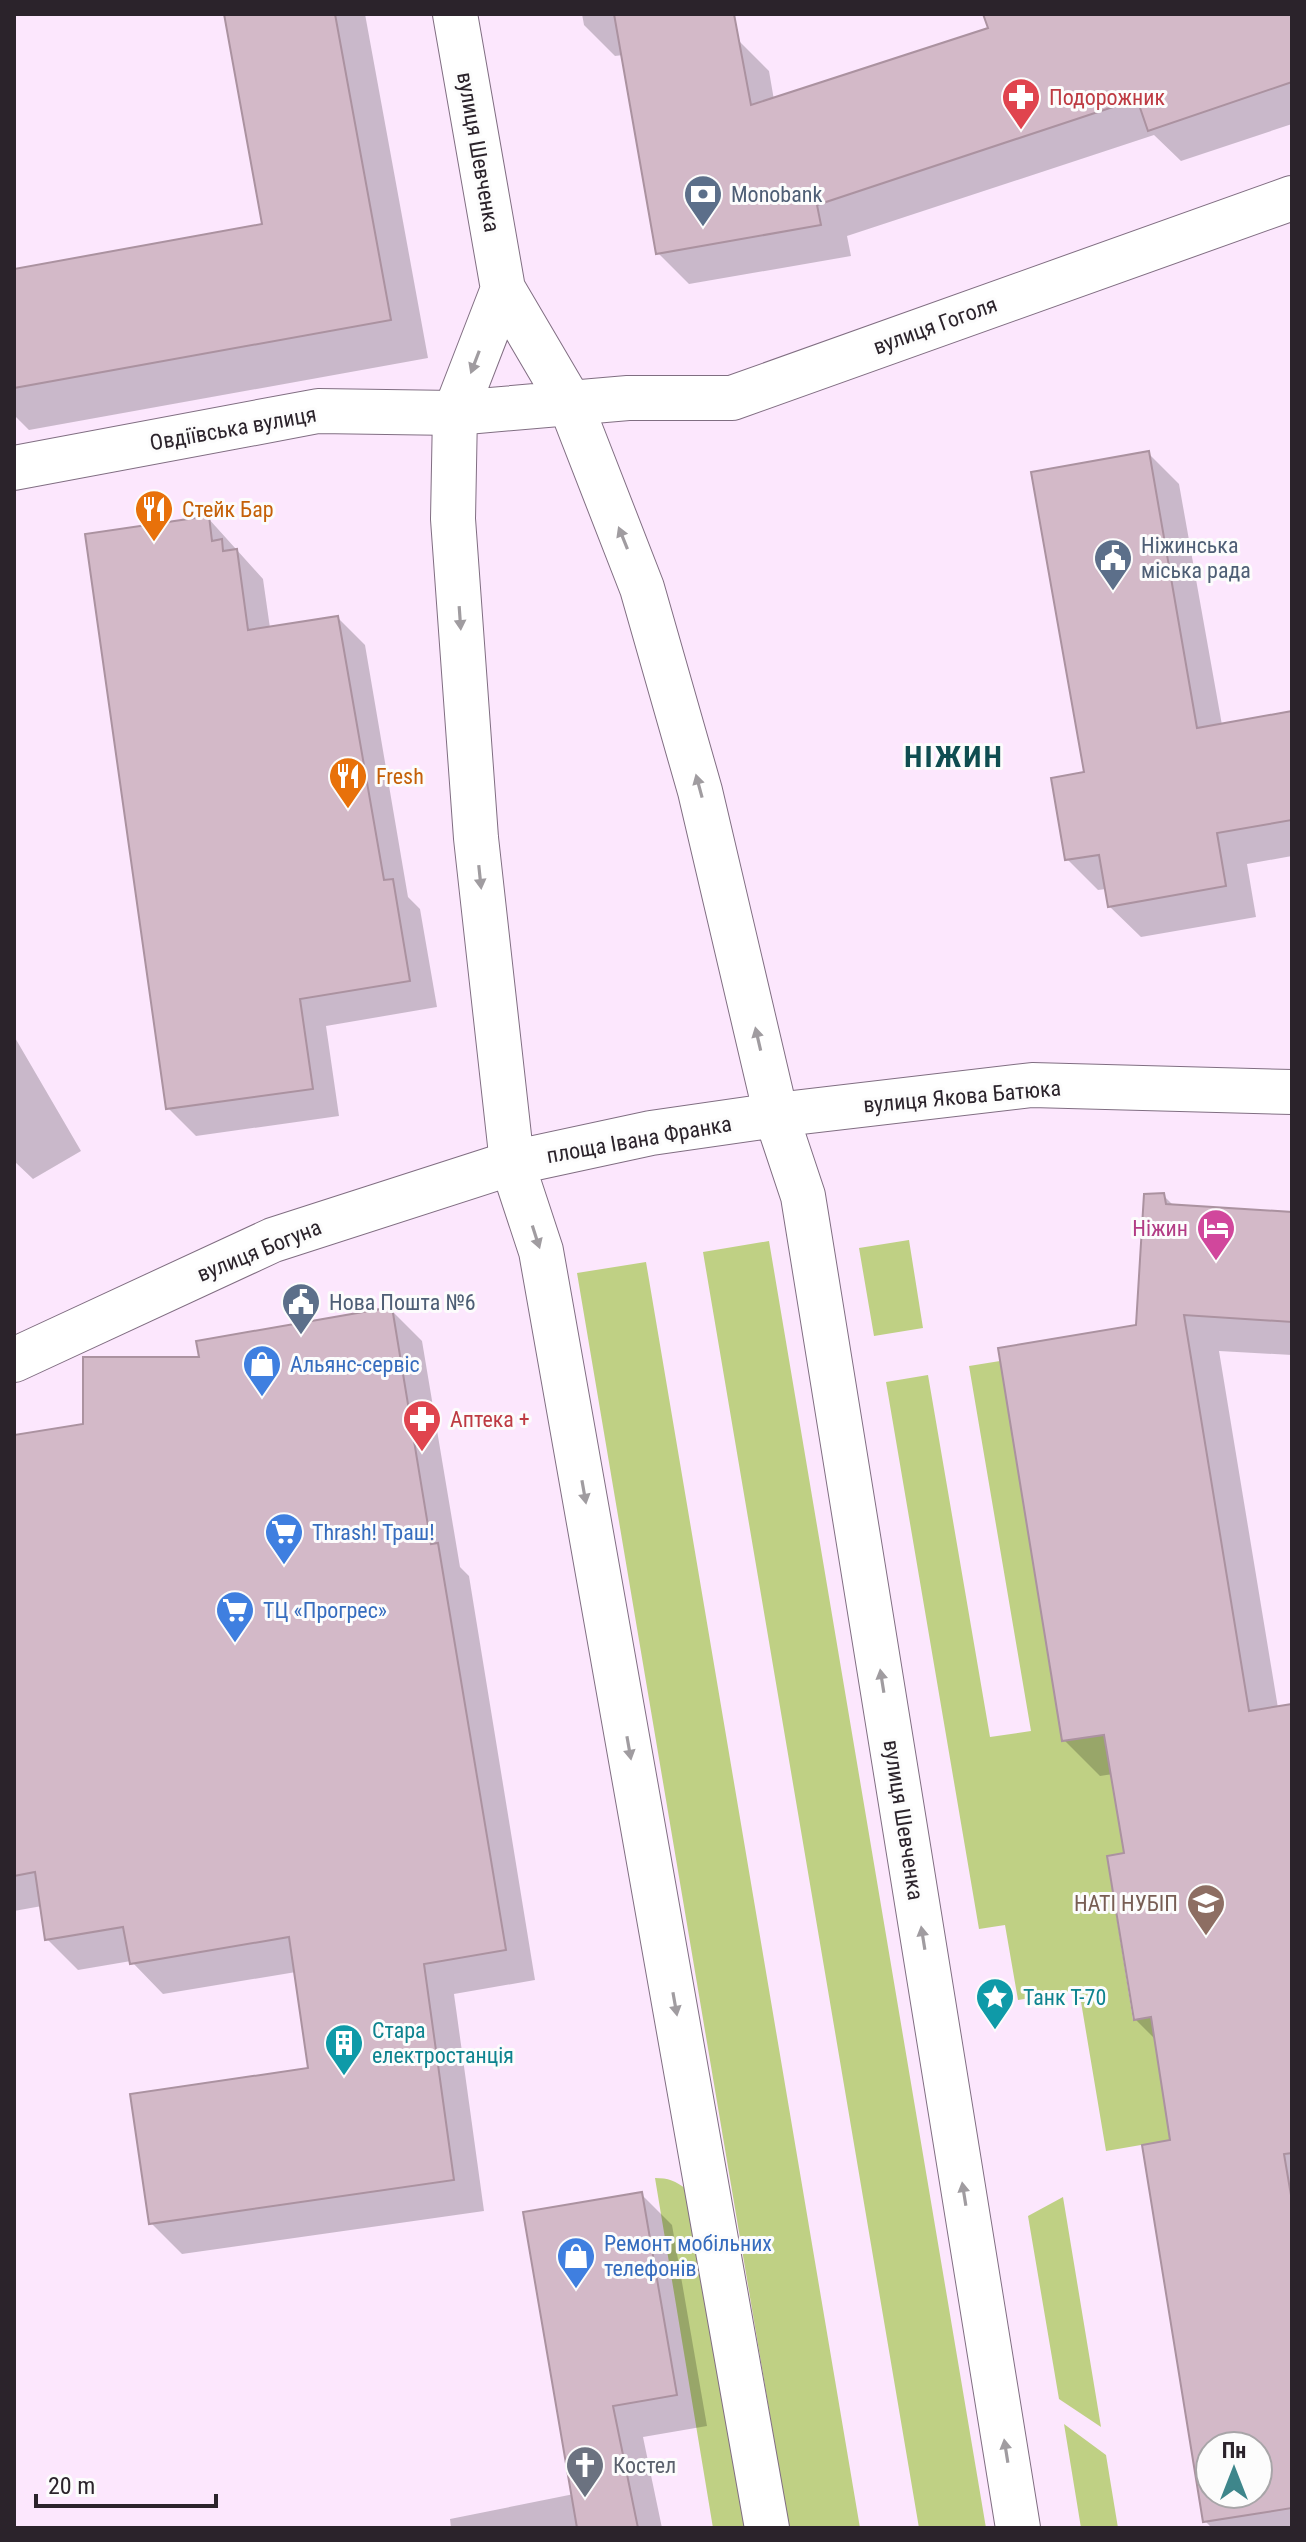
<svg xmlns="http://www.w3.org/2000/svg" width="1306" height="2542" font-family="'Roboto Condensed',sans-serif">
<style>
.green{fill:#bfd084}
.shadow{fill:#0003;fill-rule:evenodd}
.building{fill:#d3b9c8;stroke:#ab92a0;stroke-width:2;fill-rule:evenodd}
.lines{fill:none;stroke-linecap:round;stroke-linejoin:round}
.street-casing{stroke:#806e82;stroke-width:46}
.secondary-casing{stroke:#806e82;stroke-width:46}
.primary-casing{stroke:#806e82;stroke-width:46}
.street{stroke:#fff;stroke-width:44}
.secondary{stroke:#fff;stroke-width:44}
.primary{stroke:#fff;stroke-width:44}
.oneway{fill:#a09ca0}
.labels{text-anchor:middle;stroke-width:6;stroke-linejoin:round;paint-order:stroke}
.health-label{font-size:22px;fill:#be3a42;stroke:#fcfcfc;text-anchor:start}
.street-label{font-size:22px;fill:#2b232b;stroke:#fcfcfc}
.service-label{font-size:22px;fill:#4e5e75;stroke:#fcfcfc;text-anchor:start}
.food-label{font-size:22px;fill:#c56008;stroke:#fcfcfc;text-anchor:start}
.hotel-label{font-size:22px;fill:#b23c85;stroke:#fcfcfc;text-anchor:end}
.shop-label{font-size:22px;fill:#366cbe;stroke:#fcfcfc;text-anchor:start}
.education-label{font-size:22px;fill:#785e54;stroke:#fcfcfc;text-anchor:end}
.culture-label{font-size:22px;fill:#0d838f;stroke:#fcfcfc;text-anchor:start}
.worship-label{font-size:22px;fill:#5b616d;stroke:#fcfcfc;text-anchor:start}
.district-label{font-size:30px;font-weight:bold;letter-spacing:2px;fill:#0f4d51;stroke:#fcfcfc}
</style>
<rect width="100%" height="100%" fill="#fce7fd"/>
<path class="green" d="M909 1240 923 1328 874 1336 859 1248Z
M769 1241 986 2528H919L703 1252Z
M646 1262 860 2528H789L577 1273Z
M1000 1361 1062 1740 1104 1735 1124 1853 1107 1857 1133 2020 1151 2017 1170 2140 1106 2151 1079 1990 1018 2000 1005 1925 979 1929 886 1382 928 1375 990 1737 1031 1731 969 1366Z
M655 2178C668 2178 676 2181 686 2189L746 2528H713Z
M1063 2197 1101 2427 1059 2399 1028 2216Z
M1064 2424 1106 2455 1118 2528H1081Z"/>
<path class="shadow" d="M224 14H365L428 358 29 430 14 415V271L264 225Z
M582 14H726L738 40 769 71 774 100 990 29 985 14H1292V124L1181 161 1154 135 847 236 851 256 689 284 658 253 623 55 615 56 584 25Z
M1148 453 1179 484 1222 725 1292 713V856L1247 864 1256 917 1141 937 1109 906 1106 889 1098 890 1067 859 1086 773Z
M208 518 263 579 270 628 338 618 365 645 408 897 420 909 437 1007 326 1026 339 1116 196 1136 168 1108Z
M14 1036 81 1151 33 1179 14 1161Z
M1163 1195 1175 1207 1292 1214V1355L1219 1351 1278 1708 1292 1709V2528H1212L1205 2521 1173 2141 1156 2040 1135 2019 1126 1855 1113 1774 1100 1776 1064 1740ZM1210 2446H1258V2494H1210Z
M391 1310 422 1341 460 1567 469 1576 535 1980 454 1994 484 2211 182 2254 151 2223 311 2070 296 1972 163 1994 131 1961 78 1970 47 1939 42 1906 14 1911V1437L85 1426 201 1359Z
M641 2194 672 2225 707 2426 643 2437 662 2528H451L450 2519 574 2494Z"/>
<path class="building" d="M224 14H335L391 320 14 388V269L262 224Z
M614 14H734L751 105 988 28 983 14H1292V82L1148 131 1137 99 817 205 821 225 656 254Z
M1149 451 1197 728 1292 711V820L1217 833 1226 886 1108 907 1099 855 1065 860 1051 778 1084 772 1031 472Z
M209 516 212 541 222 539 223 551 237 549 248 630 338 616 384 880 393 879 410 981 300 999 313 1089 166 1109 85 534Z
M1164 1193 1166 1204 1292 1212V1322L1184 1315 1249 1711 1292 1704V2153L1284 2154 1292 2201V2508L1203 2522 1142 2145 1170 2140 1151 2017 1134 2020 1107 1856 1124 1853 1104 1735 1062 1741 998 1348 1136 1325 1144 1194ZM1210 2446H1258V2494H1210Z
M392 1307 431 1544 438 1543 506 1950 424 1964 454 2180 149 2224 130 2094 308 2068 289 1937 130 1964 123 1927 45 1940 35 1872 14 1876V1435L83 1424V1357H199L196 1341Z
M642 2192 677 2395 613 2406 638 2528H577L523 2212Z"/>
<g class="lines">
<defs>
<path id="street" d="M570 403 628 398H732L1292 198
M14 1360 273 1240 512 1163"/>
<path id="secondary" d="M14 468 318 411 455 413
M776 1115 1032 1085 1292 1092"/>
<path id="primary" d="M455 14 503 289 570 403 642 588 700 791 776 1115 803 1196 1018 2528
M503 289 455 413 453 519 476 838 512 1163 541 1251 767 2528
M455 413 570 403
M512 1163 651 1133 776 1115"/>
</defs>
<use href="#street" class="street-casing"/>
<use href="#secondary" class="secondary-casing"/>
<use href="#primary" class="primary-casing"/>
<use href="#street" class="street"/>
<use href="#secondary" class="secondary"/>
<use href="#primary" class="primary"/>
</g>
<defs><path id="oneway-solid" d="M-6-.8H1V-3.2L6.5 0L1 3.2V.8H-6Z" transform="scale(2)"/></defs>
<g class="oneway">
<use href="#oneway-solid" transform="translate(475 362) rotate(111)"/>
<use href="#oneway-solid" transform="translate(623 538) rotate(-112)"/>
<use href="#oneway-solid" transform="translate(460 618) rotate(86)"/>
<use href="#oneway-solid" transform="translate(699 786) rotate(-105)"/>
<use href="#oneway-solid" transform="translate(480 877) rotate(84)"/>
<use href="#oneway-solid" transform="translate(758 1039) rotate(-103)"/>
<use href="#oneway-solid" transform="translate(536 1237) rotate(72)"/>
<use href="#oneway-solid" transform="translate(584 1492) rotate(80)"/>
<use href="#oneway-solid" transform="translate(882 1681) rotate(-99)"/>
<use href="#oneway-solid" transform="translate(629 1748) rotate(80)"/>
<use href="#oneway-solid" transform="translate(923 1938) rotate(-99)"/>
<use href="#oneway-solid" transform="translate(675 2004) rotate(80)"/>
<use href="#oneway-solid" transform="translate(964 2194) rotate(-99)"/>
<use href="#oneway-solid" transform="translate(1006 2451) rotate(-99)"/>
</g>
<defs>
<symbol id="pharmacy-pin" viewBox="-11 -11 22 30"><path d="M0 17L-7.5 6A9.5 9.5 0 1 1 7.5 6Z" fill="#e0444e" stroke="#fcfcfc"/><path d="M-2-6h4v4h4v4h-4v4h-4v-4h-4v-4h4Z" fill="#fff"/></symbol>
<symbol id="bank-pin" viewBox="-11 -11 22 30"><path d="M0 17L-7.5 6A9.5 9.5 0 1 1 7.5 6Z" fill="#5c6f8a" stroke="#fcfcfc"/><path d="M-6-4H6V4H-6ZM0-2.3a2.3 2.3 0 1 0 0 4.6a2.3 2.3 0 1 0 0-4.6Z" fill="#fff"/></symbol>
<symbol id="restaurant-pin" viewBox="-11 -11 22 30"><path d="M0 17L-7.5 6A9.5 9.5 0 1 1 7.5 6Z" fill="#e8710a" stroke="#fcfcfc"/><path d="M-5-6h1v4h1v-4h1v4h1v-4h1v5L-1.5 .5V6h-2V.5L-5-1ZM5-6V6H3V1.5H1.5Q1.5-4 5-6Z" fill="#fff"/></symbol>
<symbol id="civic-pin" viewBox="-11 -11 22 30"><path d="M0 17L-7.5 6A9.5 9.5 0 1 1 7.5 6Z" fill="#5c6f8a" stroke="#fcfcfc"/><path d="M-.6-6.5H3V-4.5H.6V-3L4-1V1h2V6H-6V1h2V-1L-.6-3ZM-1.2 2.5V6h2.4V2.5Z" fill="#fff"/></symbol>
<symbol id="hotel-pin" viewBox="-11 -11 22 30"><path d="M0 17L-7.5 6A9.5 9.5 0 1 1 7.5 6Z" fill="#d1479c" stroke="#fcfcfc"/><path d="M-6-4.5h1.5V1H6V5H4.5V3h-9V5H-6ZM-4 0a1.8 1.8 0 1 1 3.6 0ZM.5 0V-2.5h3Q6-2.5 6 0Z" fill="#fff"/></symbol>
<symbol id="shop-pin" viewBox="-11 -11 22 30"><path d="M0 17L-7.5 6A9.5 9.5 0 1 1 7.5 6Z" fill="#3f7fe0" stroke="#fcfcfc"/><path d="M-5-2.5h2.3a2.7 3.5 0 0 1 5.4 0H5L5.5 6h-11ZM-1.5-2.5h3a1.5 2.3 0 0 0-3 0Z" fill="#fff"/></symbol>
<symbol id="supermarket-pin" viewBox="-11 -11 22 30"><path d="M0 17L-7.5 6A9.5 9.5 0 1 1 7.5 6Z" fill="#3f7fe0" stroke="#fcfcfc"/><path d="M-6-5.5h2.5l.6 2H6L4.5 2H-2.5L-4.4-4H-6ZM-1.5 3.2a1.3 1.3 0 1 0 .1 0ZM3 3.2a1.3 1.3 0 1 0 .1 0Z" fill="#fff"/></symbol>
<symbol id="university-pin" viewBox="-11 -11 22 30"><path d="M0 17L-7.5 6A9.5 9.5 0 1 1 7.5 6Z" fill="#8d6e63" stroke="#fcfcfc"/><path d="M0-5L7-2L0 1L-7-2ZM-4 1L0 2.5L4 1V4Q0 6-4 4Z" fill="#fff"/></symbol>
<symbol id="sight-pin" viewBox="-11 -11 22 30"><path d="M0 17L-7.5 6A9.5 9.5 0 1 1 7.5 6Z" fill="#0f9aa8" stroke="#fcfcfc"/><path d="M0-6L1.8-2.2L6-1.7L2.9 1.2L3.7 5.4L0 3.3L-3.7 5.4L-2.9 1.2L-6-1.7L-1.8-2.2Z" fill="#fff"/></symbol>
<symbol id="building-pin" viewBox="-11 -11 22 30"><path d="M0 17L-7.5 6A9.5 9.5 0 1 1 7.5 6Z" fill="#0f9aa8" stroke="#fcfcfc"/><path d="M-4-6H4V6H1V3H-1V6H-4ZM-2.5-4.3h1.7v1.8h-1.7ZM.8-4.3h1.7v1.8H.8ZM-2.5-1h1.7V.8h-1.7ZM.8-1h1.7V.8H.8Z" fill="#fff"/></symbol>
<symbol id="church-pin" viewBox="-11 -11 22 30"><path d="M0 17L-7.5 6A9.5 9.5 0 1 1 7.5 6Z" fill="#6b7280" stroke="#fcfcfc"/><path d="M-1.2-6h2.4v3.5h3.3v2.4h-3.3V6h-2.4V-.1h-3.3v-2.4h3.3Z" fill="#fff"/></symbol>
</defs>
<g fill-rule="evenodd">
<use href="#pharmacy-pin" x="999" y="75" width="44" height="60"/>
<use href="#bank-pin" x="681" y="172" width="44" height="60"/>
<use href="#restaurant-pin" x="132" y="487" width="44" height="60"/>
<use href="#civic-pin" x="1091" y="536" width="44" height="60"/>
<use href="#restaurant-pin" x="326" y="754" width="44" height="60"/>
<use href="#hotel-pin" x="1194" y="1206" width="44" height="60"/>
<use href="#civic-pin" x="279" y="1280" width="44" height="60"/>
<use href="#shop-pin" x="240" y="1342" width="44" height="60"/>
<use href="#pharmacy-pin" x="400" y="1397" width="44" height="60"/>
<use href="#supermarket-pin" x="262" y="1510" width="44" height="60"/>
<use href="#supermarket-pin" x="213" y="1588" width="44" height="60"/>
<use href="#university-pin" x="1184" y="1881" width="44" height="60"/>
<use href="#sight-pin" x="973" y="1975" width="44" height="60"/>
<use href="#building-pin" x="322" y="2021" width="44" height="60"/>
<use href="#shop-pin" x="554" y="2234" width="44" height="60"/>
<use href="#church-pin" x="563" y="2443" width="44" height="60"/>
</g>
<g class="labels">
<g class="health-label">
<text x="1049" y="105">Подорожник</text>
<text x="450" y="1427">Аптека +</text>
</g>
<g class="street-label">
<text transform="translate(479 152) rotate(80)" y="8">вулиця Шевченка</text>
<text transform="translate(935 325) rotate(-20)" y="8">вулиця Гоголя</text>
<text transform="translate(233 428) rotate(-10)" y="8">Овдіївська вулиця</text>
<text transform="translate(962 1096) rotate(-5)" y="8">вулиця Якова Батюка</text>
<text transform="translate(639 1139) rotate(-10)" y="8">площа Івана Франка</text>
<text transform="translate(259 1250) rotate(-22)" y="8">вулиця Богуна</text>
<text transform="translate(904 1820) rotate(81)" y="8">вулиця Шевченка</text>
</g>
<g class="service-label">
<text x="731" y="202">Monobank</text>
<text x="1141" y="553">Ніжинська<tspan x="1141" dy="25">міська рада</tspan></text>
<text x="329" y="1310">Нова Пошта №6</text>
</g>
<g class="food-label">
<text x="182" y="517">Стейк Бар</text>
<text x="376" y="784">Fresh</text>
</g>
<g class="hotel-label">
<text x="1188" y="1236">Ніжин</text>
</g>
<g class="shop-label">
<text x="290" y="1372">Альянс-сервіс</text>
<text x="312" y="1540">Thrash! Траш!</text>
<text x="263" y="1618">ТЦ «Прогрес»</text>
<text x="604" y="2251">Ремонт мобільних<tspan x="604" dy="25">телефонів</tspan></text>
</g>
<g class="education-label">
<text x="1178" y="1911">НАТІ НУБІП</text>
</g>
<g class="culture-label">
<text x="1023" y="2005">Танк Т-70</text>
<text x="372" y="2038">Cтара<tspan x="372" dy="25">електростанція</tspan></text>
</g>
<g class="worship-label">
<text x="613" y="2473">Костел</text>
</g>
<g class="district-label">
<text x="954" y="767">НІЖИН</text>
</g>
</g>
<rect width="1306" height="2542" fill="none" stroke="#2b232b" stroke-width="32"/>
<g transform="translate(1234 2470)"><circle r="38" fill="#fcfcfc" stroke="#a8a5a8" stroke-width="2"/>
<path d="M0-6L14 30L0 20L-14 30Z" fill="#3e868b"/>
<text y="-12" font-size="22" font-weight="bold" text-anchor="middle" fill="#2b232b">Пн</text>
</g>
<path d="M36 2494v12h180v-12" fill="none" stroke="#2b232b" stroke-width="4"/>
<text x="48" y="2494" font-size="24" fill="#2b232b" stroke="#fcfcfc" stroke-width="6" paint-order="stroke">20 m</text>
</svg>
